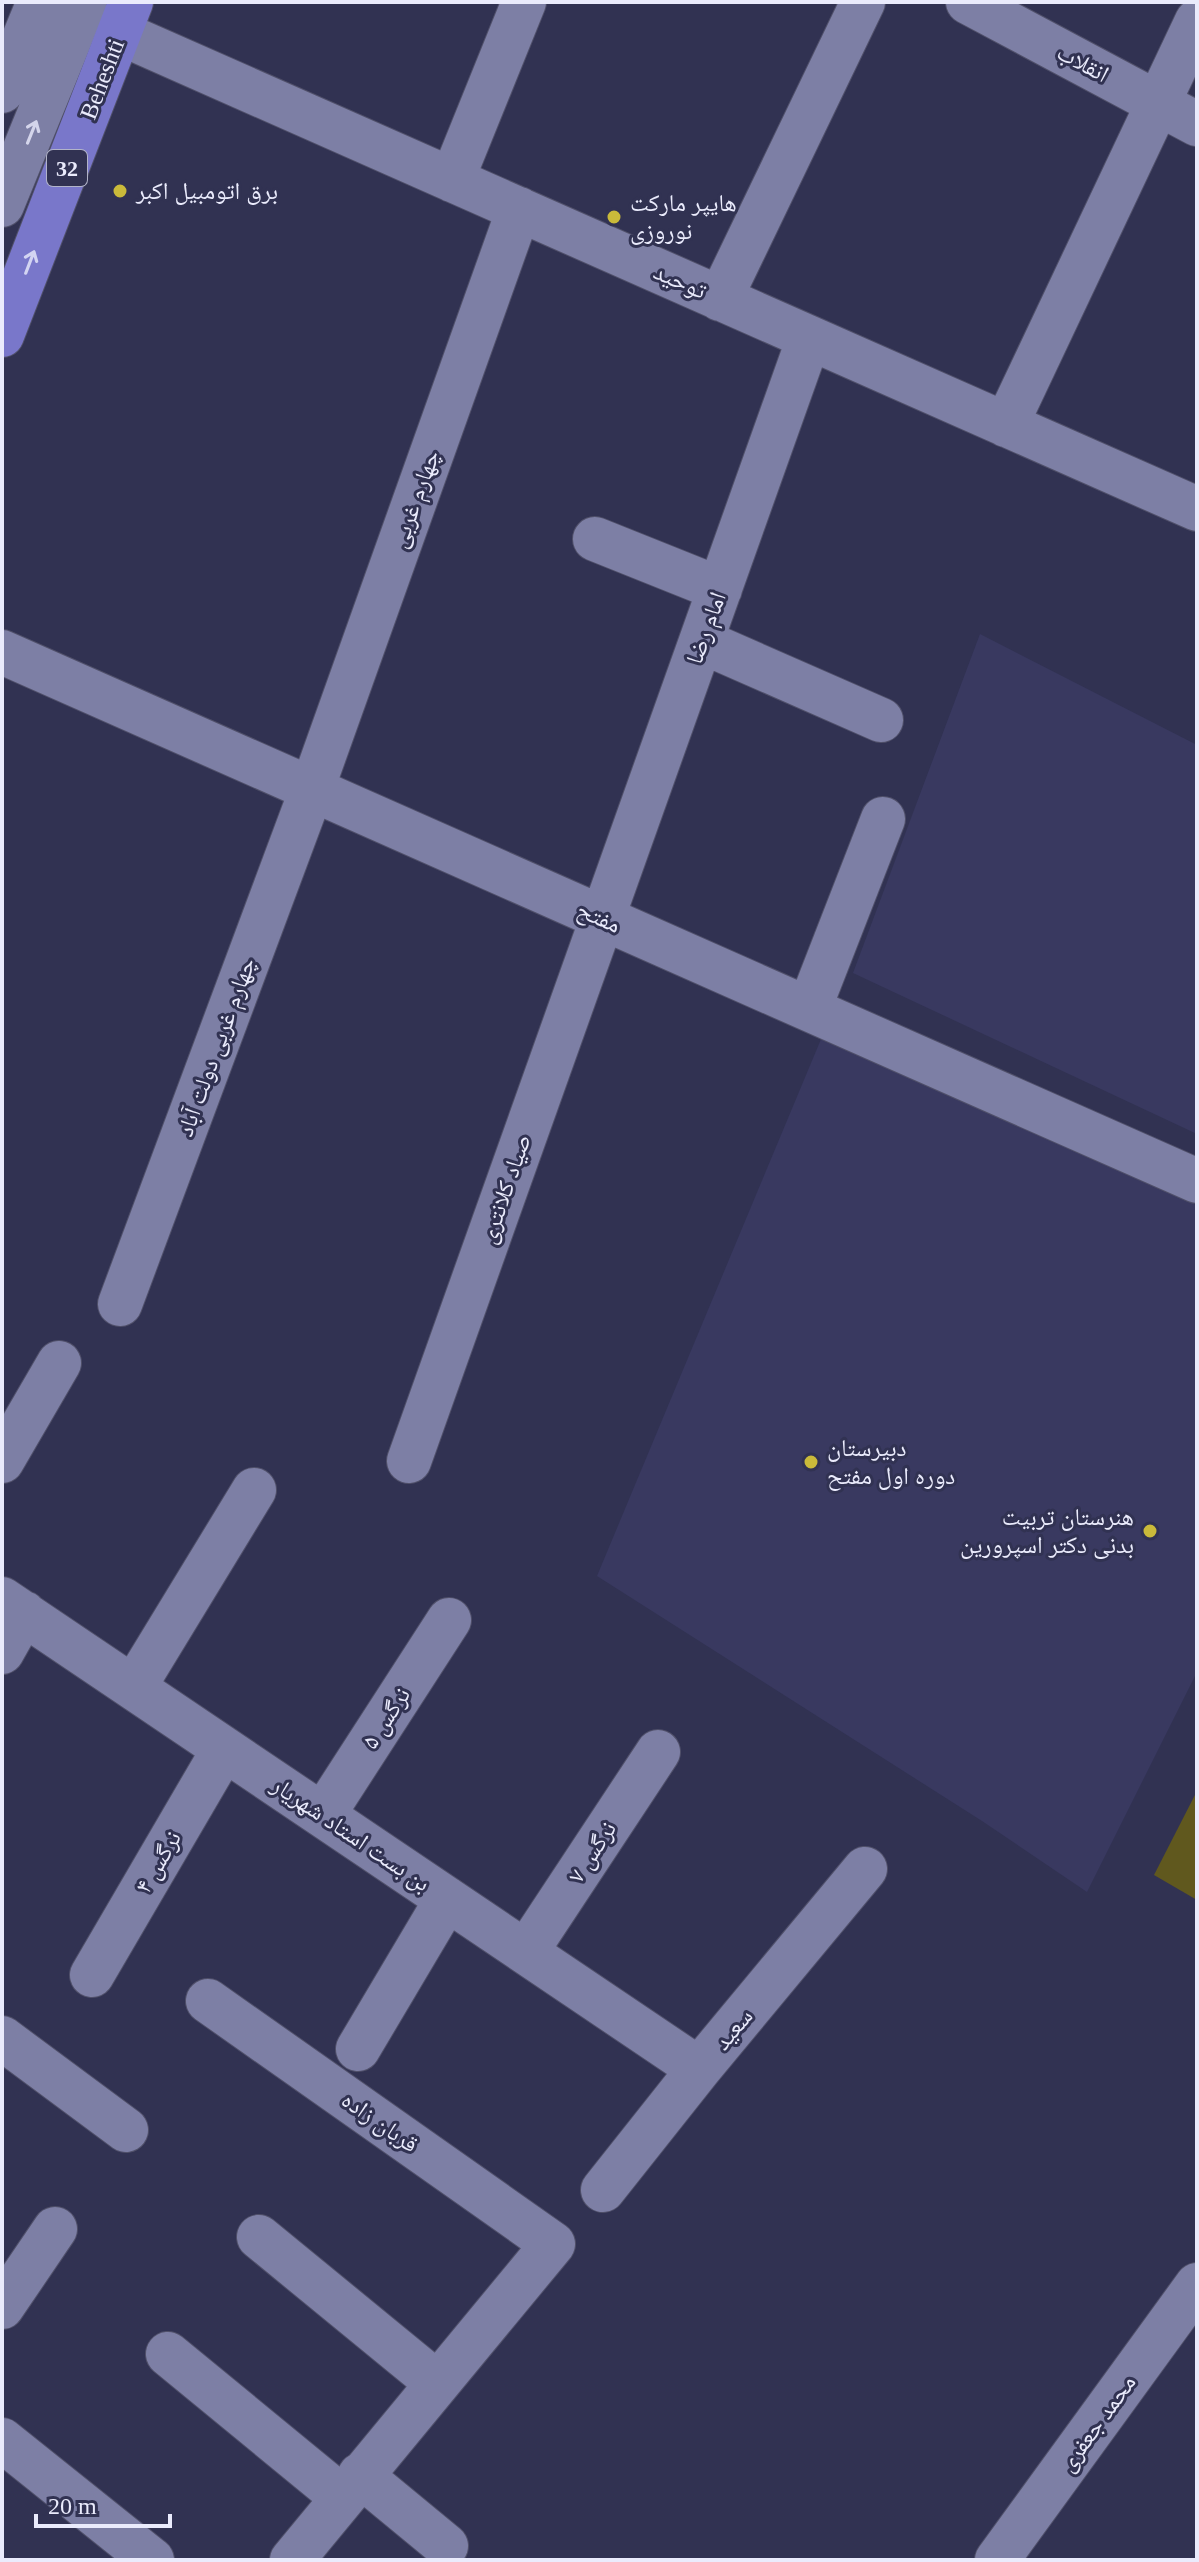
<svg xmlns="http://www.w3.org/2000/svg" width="1199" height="2562" font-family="'Times New Roman','Noto Naskh Arabic',serif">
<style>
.built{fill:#393960}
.green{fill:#60581e}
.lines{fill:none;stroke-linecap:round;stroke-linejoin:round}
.minor-casing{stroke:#50506a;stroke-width:46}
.major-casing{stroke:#50506a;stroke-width:46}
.minor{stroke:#7d7fa5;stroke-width:44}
.major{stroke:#7977ca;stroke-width:44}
.oneway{stroke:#d4d5eb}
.oneway2{stroke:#d3d4f2}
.poi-dot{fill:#caba3a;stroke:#313252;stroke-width:3}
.labels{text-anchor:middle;stroke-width:6;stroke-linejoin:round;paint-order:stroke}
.shield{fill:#313252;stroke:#b2b4c9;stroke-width:2}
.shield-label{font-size:22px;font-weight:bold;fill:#eaebfc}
.street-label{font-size:24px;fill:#eaebfc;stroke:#313252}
.poi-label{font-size:24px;fill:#eaebfc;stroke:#313252;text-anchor:start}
</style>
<rect width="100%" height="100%" fill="#313252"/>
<path class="built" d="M980 634 1197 745V1134L853 973Z
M824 1032 1197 1205V1672L1087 1892 982 1821 597 1576Z"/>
<path class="green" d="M1197 1791V1900L1154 1875Z"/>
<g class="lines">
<defs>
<path id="minor" d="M968 2 1197 124
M120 33 1197 509
M2 91 39 2
M452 180 524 2
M2 205 85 2
M720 299 863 2
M1006 425 1197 21
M595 539 720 589
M701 641 881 720
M2 652 1197 1181
M809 1009 883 819
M120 1304 312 789 519 209
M2 1461 59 1363
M409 1461 809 338
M2 1599 699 2069
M2 1652 24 1613
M134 1687 254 1490
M323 1815 449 1620
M526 1952 658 1752
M92 1975 224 1749
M208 2001 553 2244 292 2560
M2 2038 126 2130
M358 2049 447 1899
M603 2190 699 2069 865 1869
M259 2237 437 2383
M2 2307 55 2229
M168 2354 342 2497
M2 2440 152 2560
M360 2475 446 2546
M997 2560 1197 2285"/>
<path id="major" d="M2 335 131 2"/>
</defs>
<use href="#minor" class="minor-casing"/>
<use href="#major" class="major-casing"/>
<use href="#minor" class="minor"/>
<use href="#major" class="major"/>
</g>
<defs><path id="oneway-shaft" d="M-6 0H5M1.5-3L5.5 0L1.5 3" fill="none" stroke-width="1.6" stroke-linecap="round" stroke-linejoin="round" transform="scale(2)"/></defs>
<use class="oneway" href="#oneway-shaft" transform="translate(32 132) rotate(-68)"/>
<use class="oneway2" href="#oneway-shaft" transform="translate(30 262) rotate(-69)"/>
<g class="poi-dot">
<circle cx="120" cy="191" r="8"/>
<circle cx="614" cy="217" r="8"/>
<circle cx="811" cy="1462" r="8"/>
<circle cx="1150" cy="1531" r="8"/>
</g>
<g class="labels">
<rect class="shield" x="47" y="150" width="40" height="36" rx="6"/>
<g class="shield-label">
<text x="67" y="176">32</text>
</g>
<g class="street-label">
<text transform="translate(1083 63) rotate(28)" y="8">انقلاب</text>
<text transform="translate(102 79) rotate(-69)" y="8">Beheshti</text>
<text transform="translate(680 281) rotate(24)" y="8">توحید</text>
<text transform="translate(415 499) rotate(-70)" y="8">چهارم غربی</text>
<text transform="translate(706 628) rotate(-70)" y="8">امام رضا</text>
<text transform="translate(599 917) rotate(24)" y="8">مفتح</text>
<text transform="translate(216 1047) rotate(-70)" y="8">چهارم غربی دولت آباد</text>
<text transform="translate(505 1189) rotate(-71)" y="8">صیاد کلانتری</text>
<text transform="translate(386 1718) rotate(-57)" y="8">نرگس ۵</text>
<text transform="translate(351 1834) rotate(34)" y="8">بن بست استاد شهریار</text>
<text transform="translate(592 1852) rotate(-57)" y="8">نرگس ۷</text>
<text transform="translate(158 1862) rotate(-60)" y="8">نرگس ۴</text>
<text transform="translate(733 2029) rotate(-50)" y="8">سعید</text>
<text transform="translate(380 2122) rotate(35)" y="8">قربان زاده</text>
<text transform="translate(1097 2423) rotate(-54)" y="8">محمد جعفری</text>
</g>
<g class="poi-label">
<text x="136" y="199">برق اتومبیل اکبر</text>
<text x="630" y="211">هایپر مارکت<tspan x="630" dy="28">نوروزی</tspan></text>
<text x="827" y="1456">دبیرستان<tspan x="827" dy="28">دوره اول مفتح</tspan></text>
<text x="1134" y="1525" text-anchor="end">هنرستان تربیت<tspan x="1134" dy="28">بدنی دکتر اسپرورین</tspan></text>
</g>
</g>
<rect width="1199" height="2562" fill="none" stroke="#eaebfc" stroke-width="8"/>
<path d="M36 2514v12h134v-12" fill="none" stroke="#eaebfc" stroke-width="4"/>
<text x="48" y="2514" font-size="24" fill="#eaebfc" stroke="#313252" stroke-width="6" paint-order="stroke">20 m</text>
</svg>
